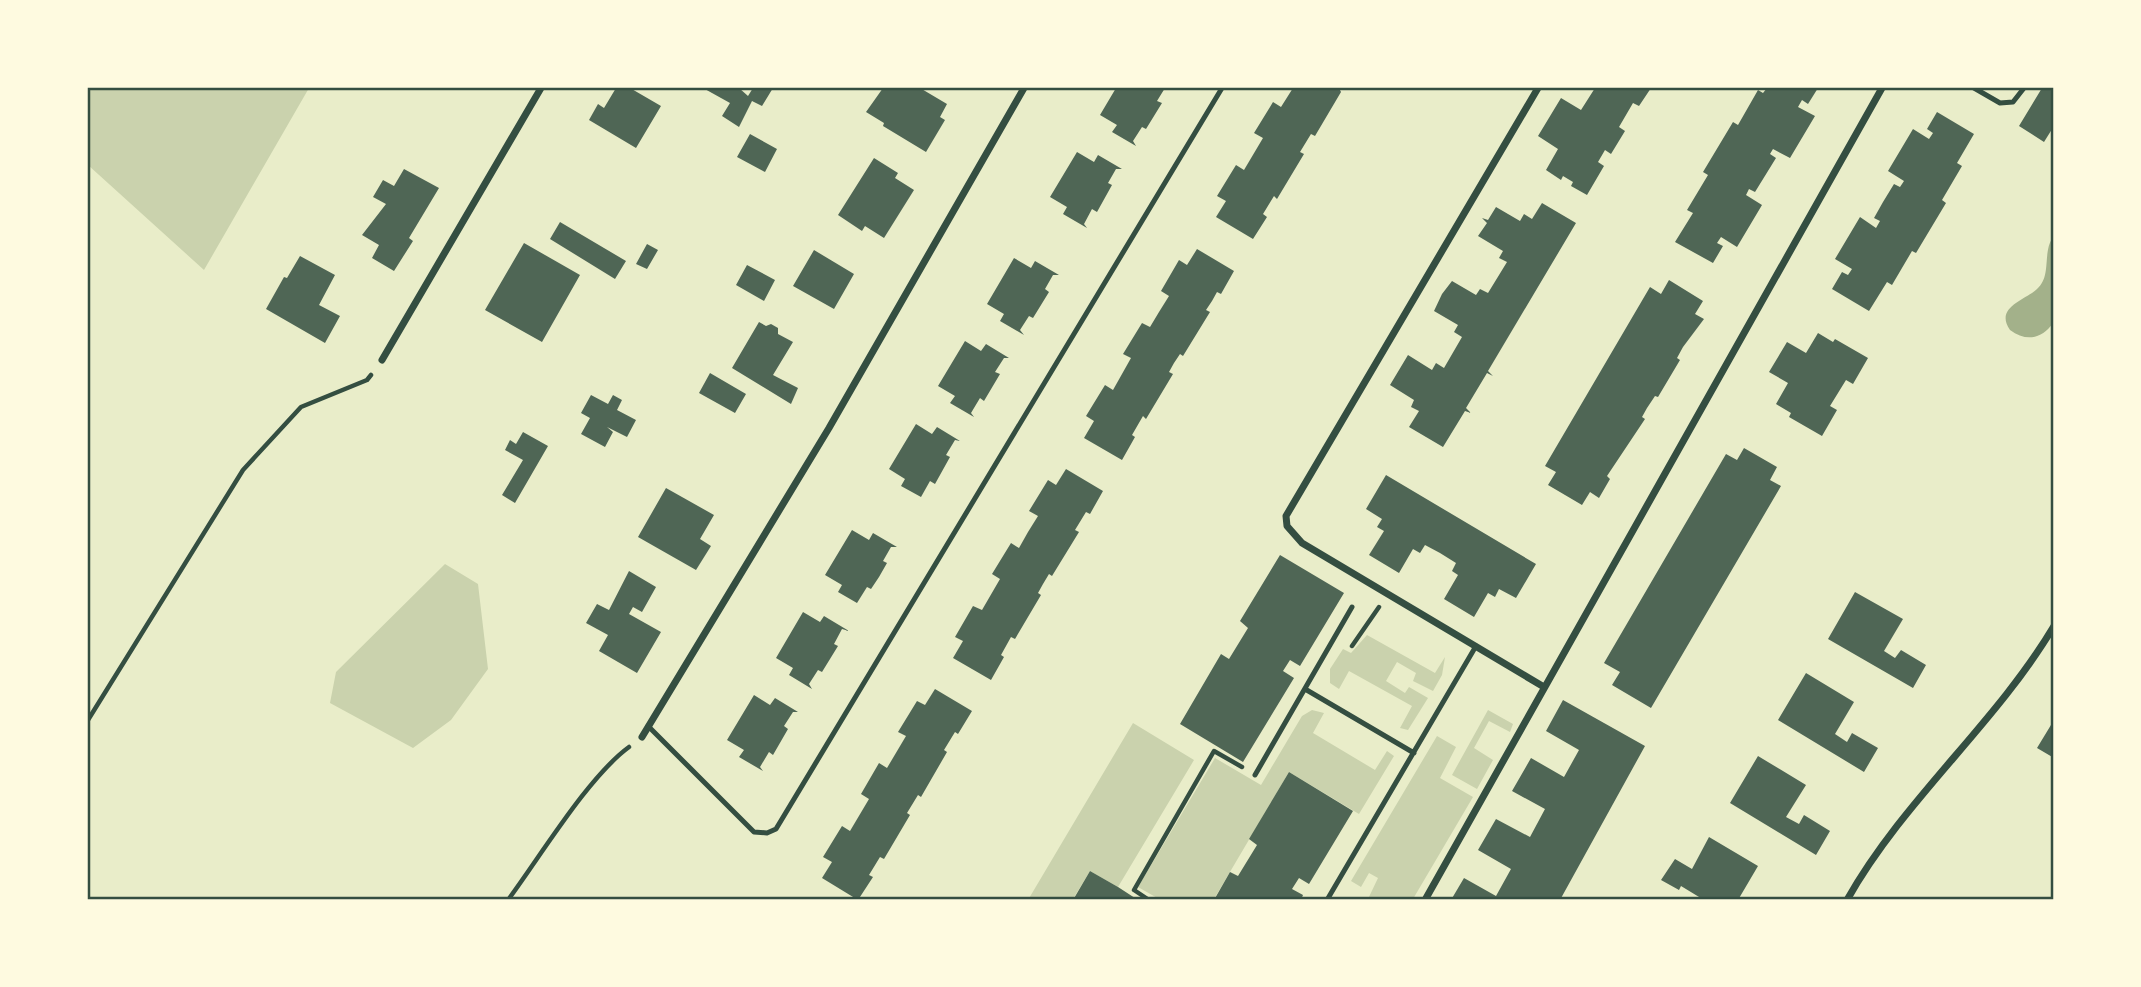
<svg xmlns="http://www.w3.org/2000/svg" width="2141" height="987" font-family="Jost,sans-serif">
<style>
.green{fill:#cad2ad}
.water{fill:#a3b18a}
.building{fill:#4f6655}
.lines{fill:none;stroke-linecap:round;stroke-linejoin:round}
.path{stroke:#344e41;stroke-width:4.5}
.service{stroke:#344e41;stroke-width:5}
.minor{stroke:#344e41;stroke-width:7}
.neatline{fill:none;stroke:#344e41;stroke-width:2.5}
</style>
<rect width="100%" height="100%" fill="#e9edc9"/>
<path class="green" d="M88 88H309L204 270 88 165Z
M445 564 478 584 488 669 451 720 413 748 330 703 336 672Z
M1367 635 1435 673 1445 657 1442 675 1433 691 1413 681 1416 673 1397 662 1386 681 1405 693 1409 687 1428 698 1408 730 1400 728 1412 706 1349 671 1339 689 1330 683V669L1343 649 1351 653Z
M1312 710 1324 713 1313 733 1375 770 1387 751 1394 756 1359 814 1289 772 1214 899H1159L1138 887 1215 758 1261 785 1302 716Z
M1488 710 1513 724 1510 732 1489 721 1474 748 1493 760 1477 789 1452 775Z
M1133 723 1194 760 1118 887 1090 871 1073 899 1028 900Z
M1437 736 1456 747 1440 778 1473 797 1413 899H1368L1378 878 1369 873 1361 887 1351 881Z"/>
<path class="water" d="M2053 237V323C2042 339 2026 342 2010 330 1994 307 2026 300 2037 289 2052 276 2042 253 2053 237Z"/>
<path class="building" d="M616 88H630L661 106 636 148 589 120 598 104 604 108Z
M703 88H739L748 96 753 88 758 90 773 88 762 106 752 101 739 127 722 116 730 103Z
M883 88H920L947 104 940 117 945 120 926 152 883 126 884 123 866 112Z
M1116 88H1165L1157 101 1162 103 1146 129 1142 127 1133 141 1136 146 1112 132 1117 125 1100 115Z
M1293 88H1339L1341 92 1315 136 1311 134 1300 152 1304 154 1277 199 1274 196 1263 214 1267 217 1253 239 1216 217 1226 201 1217 196 1236 165 1244 170 1263 138 1254 133 1273 102 1281 107Z
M1595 88H1651L1639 106 1633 103 1619 127 1625 131 1611 154 1605 150 1598 162 1604 166 1587 195 1571 186 1573 182 1563 176 1561 180 1546 170 1558 149 1538 136 1561 98 1581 110Z
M1767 88H1818L1808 104 1802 100 1798 107 1815 116 1790 158 1773 149 1770 154 1776 158 1755 192 1749 189 1746 195 1762 205 1737 247 1721 237 1717 243 1723 246 1713 263 1675 242 1693 213 1687 210 1708 175 1703 172 1733 122 1738 125 1758 90 1763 93Z
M2042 88H2054V126L2044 142 2019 126Z
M1937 112 1974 134 1957 163 1962 166 1942 200 1946 203 1916 253 1912 251 1892 285 1887 282 1869 311 1832 289 1842 272 1848 275 1852 269 1835 259 1860 217 1876 228 1880 221 1874 218 1883 202 1894 184 1900 187 1904 181 1888 171 1913 129 1929 139 1933 133 1927 129Z
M750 134 777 149 765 172 737 157Z
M1077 152 1094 162 1098 155 1122 169H1116L1108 183 1112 185 1097 212 1092 209 1084 224 1087 228 1063 214 1067 207 1050 197Z
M874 158 898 173 895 178 914 190 884 238 865 226 862 231 838 215Z
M404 169 439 188 409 238 413 241 394 271 372 258 379 245 362 235 386 204 373 197 383 180 394 186Z
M1542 203 1576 223 1488 371 1493 376 1487 373 1466 408 1471 413 1465 411 1443 447 1409 427 1419 411 1411 407 1414 400 1390 385 1408 355 1432 370 1436 363 1444 368 1462 337 1454 332 1458 325 1434 311 1442 294 1452 281 1476 295 1480 289 1488 293 1507 262 1499 258 1503 251 1478 236 1487 223 1482 218 1488 220 1496 207 1520 221 1524 214 1532 219Z
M560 222 626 261 615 279 550 239Z
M524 243 580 275 542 342 485 310Z
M647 244 658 250 647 269 636 264Z
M1197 249 1234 271 1221 294 1217 292 1212 301 1206 310 1210 312 1183 356 1180 354 1174 363 1169 372 1173 374 1146 419 1143 416 1132 435 1135 437 1122 460 1084 438 1094 421 1086 416 1105 385 1113 390 1131 358 1123 354 1142 323 1150 327 1159 312 1169 296 1161 291 1179 260 1187 265Z
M814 250 854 274 834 309 793 286Z
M300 256 335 275 319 305 340 316 325 343 266 309 284 277 287 278Z
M1014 258 1031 268 1035 261 1059 275H1053L1045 289 1049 292 1033 318 1029 316 1020 330 1024 335 1000 321 1004 314 987 304Z
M747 265 775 280 764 301 736 285Z
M1669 280 1703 301 1695 314 1704 319 1683 347 1677 358 1680 360 1658 397 1655 396 1647 408 1642 417 1645 419 1607 476 1610 479 1599 498 1590 492 1582 505 1548 485 1556 472 1545 466 1650 287 1661 294Z
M759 322 766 326 771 324 778 328V334L793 342 773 375 798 388 791 404 732 368Z
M1818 333 1833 342 1835 339 1868 358 1853 384 1846 380 1830 406 1837 410 1822 436 1789 417 1791 413 1776 404 1788 383 1769 372 1787 342 1806 353Z
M965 341 981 351 986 344 1009 358H1004L995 372 1000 374 984 401 980 398 971 413 974 417 950 403 955 396 938 386Z
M710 373 746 394 735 413 699 393Z
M591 395 608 404 613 395 622 400 617 410 636 420 627 437 607 427 613 432 605 447 581 434 590 418 581 413Z
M916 424 932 434 937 427 960 441 955 440 946 455 950 457 935 484 930 481 921 497 901 486 905 479 889 469Z
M523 432 548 446 515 503 502 495 523 460 505 450 510 440 516 444Z
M1744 448 1777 467 1770 480 1781 486 1651 708 1612 685 1620 672 1604 663 1726 454 1737 460Z
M1066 469 1103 491 1090 514 1086 512 1075 530 1079 532 1052 576 1049 574 1043 584 1038 593 1041 595 1015 639 1011 637 1001 655 1004 657 991 680 953 658 963 641 955 637 973 606 982 610 1000 579 992 574 1011 543 1019 548 1028 532 1038 516 1029 511 1048 480 1056 485Z
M1386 475 1536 564 1516 598 1499 589 1495 597 1488 593 1474 617 1444 599 1458 575 1452 571 1456 563 1440 553 1425 545 1420 553 1413 549 1399 573 1369 555 1384 531 1377 527 1382 519 1366 509Z
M666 488 714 515 700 539 711 546 696 570 638 537Z
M852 530 869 540 873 533 897 547H891L883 561 887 563 879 577 871 589 867 587 857 603 838 592 842 585 825 575Z
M1280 555 1344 593 1300 666 1290 660 1283 671 1294 678 1243 762 1180 724 1221 654 1229 659 1248 628 1240 621Z
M629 571 656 587 642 612 633 607 629 614 661 632 637 673 599 651 608 635 586 623 597 604 609 610Z
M1855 592 1903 619 1884 651 1895 658 1901 650 1926 665 1913 688 1828 639Z
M803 612 820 622 824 616 849 631 842 629 834 644 838 646 822 672 818 670 809 684 812 689 789 675 793 668 776 658Z
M1806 673 1854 702 1835 734 1847 742 1852 733 1878 748 1864 772 1778 720Z
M935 689 972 711 958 734 955 732 944 750 947 752 921 797 918 795 907 813 910 815 884 859 880 857 869 875 873 877 858 900 822 878 832 862 823 857 842 826 850 831 869 799 861 794 879 763 887 768 906 736 898 732 917 701 925 705Z
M754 695 770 705 775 698 798 712H793L784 726 788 729 773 755 769 752 760 767 763 771 739 757 744 750 727 740Z
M1563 700 1645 746 1560 900H1451L1464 878 1496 896 1511 869 1478 850 1496 819 1530 837 1545 809 1512 791 1531 758 1564 777 1579 750 1546 731Z
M2054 720V758L2037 748Z
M1758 756 1806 785 1786 817 1799 824 1804 815 1830 831 1816 855 1730 803Z
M1289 772 1353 811 1309 884 1299 878 1292 889 1303 895 1301 900H1214L1230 872 1238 876 1257 845 1249 839Z
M1709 837 1758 866 1738 900H1704L1681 886 1679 890 1661 880 1675 859 1692 869Z
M1090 871 1118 887 1138 900H1073Z"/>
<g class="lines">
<path class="path" d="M1352 646 1379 607
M88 720 243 470 301 407 367 380 371 375
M508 900C540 857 588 777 629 747
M1149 900 1134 890 1214 751 1242 767"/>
<path class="service" d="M1974 88 2000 103 2013 102 2024 88
M1305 689 1414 753
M648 726 754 832 767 833 776 829 1222 88
M1255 775 1352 607
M1327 900 1476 646"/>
<path class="minor" d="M1538 88 1286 516 1287 526 1302 543 1544 687
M382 360 541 88
M642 737 829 428 1024 88
M1425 900 1882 88
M1847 900C1904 799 1995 725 2054 626"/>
</g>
<rect width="2141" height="987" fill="none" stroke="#fefae0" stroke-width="178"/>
<rect x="89" y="89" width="1963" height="809" class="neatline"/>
</svg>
